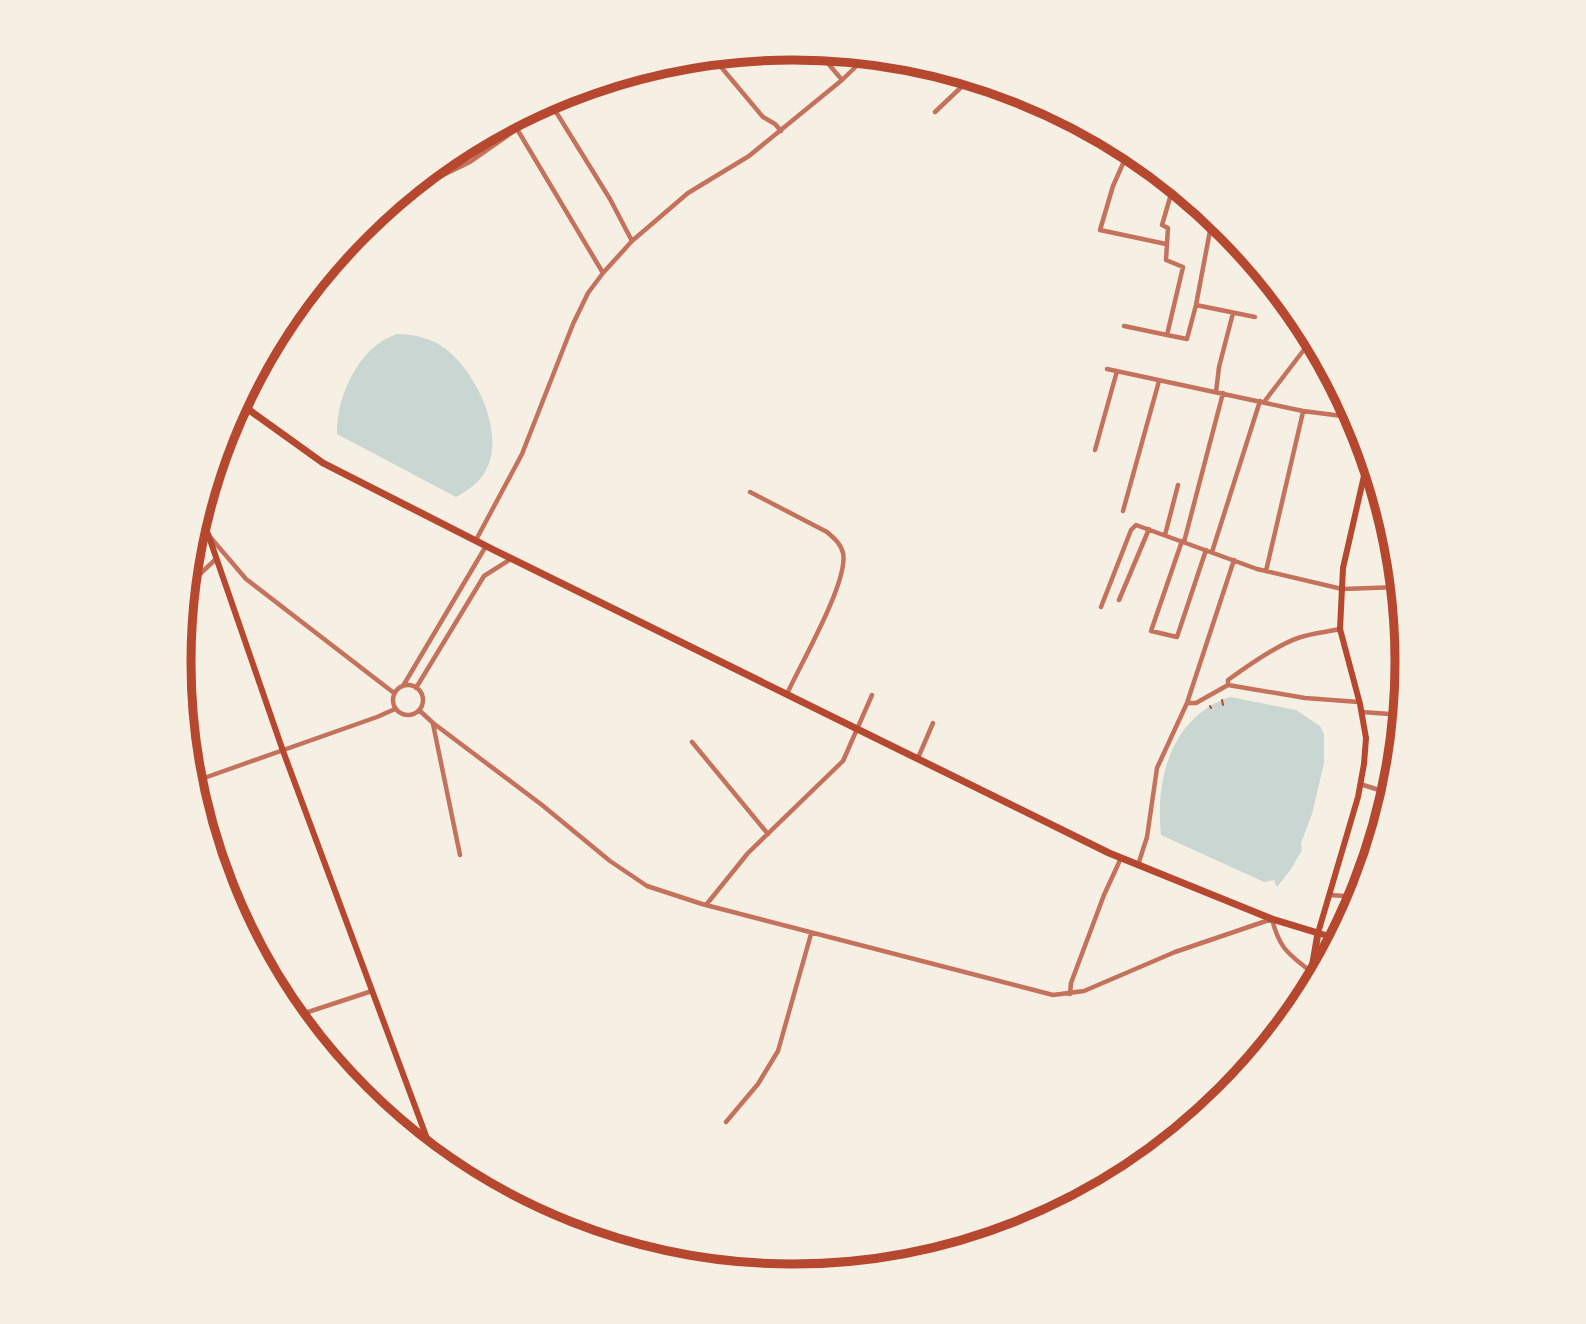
<svg xmlns="http://www.w3.org/2000/svg" width="1586" height="1324" font-family="'Alegreya Sans',sans-serif">
<style>
.water{fill:#c9d6d2}
.lines{fill:none;stroke-linecap:round;stroke-linejoin:round}
.path{stroke:#b5482f;stroke-width:2}
.minor{stroke:#c5725c;stroke-width:4.5}
.secondary{stroke:#b5482f;stroke-width:6}
.primary{stroke:#b5482f;stroke-width:7}
.rim{fill:none;stroke:#b5482f;stroke-width:9}
</style>
<rect width="100%" height="100%" fill="#f6efe4"/>
<path class="water" d="M397 334C413 334 430 338 443 347 476 370 507 435 485 472 478 484 467 491 456 497L337 434C336 397 359 346 397 334Z
M1230 697 1296 710 1320 726 1324 734V763L1312 814 1301 843 1302 850 1291 869 1277 887 1274 880 1264 882 1161 835C1155 779 1171 717 1230 697Z"/>
<g class="lines">
<path class="path" d="M1222 700 1223 705
M1210 706 1211 708"/>
<path class="minor" d="M816 49 842 80
M711 55 763 117 775 124 781 131
M548 99 610 199 632 241
M935 112 972 77
M511 119 603 273
M1130 148 1113 186 1100 230 1166 244
M437 178 470 162 517 129
M1196 305 1255 317
M1124 326 1167 335 1183 267 1166 260 1168 228 1162 225 1174 184
M1167 335 1187 339 1196 305 1213 215
M1107 369 1303 411 1350 417 1358 421
M1216 392 1219 367 1233 313
M1264 402 1303 351 1317 344
M1095 450 1117 371
M750 492 827 532C834 538 841 544 843 553 849 581 800 665 787 694
M1123 511 1159 381
M1165 535 1178 485
M211 538 246 579 394 693
M476 540 522 454 573 324 588 293 603 273 632 241 688 193 749 156 842 80 868 55
M1182 541 1151 631 1177 637 1206 550
M1184 542 1223 393
M1212 552 1260 401
M1266 571 1303 412
M186 587 216 559
M1119 600 1149 529
M1101 607 1131 530 1136 525 1257 569 1342 589 1400 587
M1228 685V680C1246 667 1280 643 1301 637 1313 633 1327 632 1340 629
M393 700a15 15 0 1 1 30 0a15 15 0 1 1-30 0Z
M403 686 486 546
M416 688 484 576 511 559
M1187 703H1196L1228 685 1305 698 1359 702
M419 710 433 723 542 805 610 861 647 886 702 904 1053 995 1084 991 1175 952 1272 919C1281 955 1293 955 1318 978
M1362 712 1403 715
M433 724 460 855
M692 742 768 834
M918 758 933 723
M190 783 377 717 395 709
M1360 784 1392 794
M1138 865 1147 837 1157 768 1187 703 1234 560
M1329 895 1361 897
M706 905 748 853 843 761 872 695
M1070 994 1071 983 1104 895 1121 858
M307 1013 316 1045
M293 1017 372 991
M726 1122 758 1084 778 1051 811 934"/>
<path class="secondary" d="M197 520 208 534 283 751 435 1160
M1339 939 1318 933 1358 797 1364 764 1366 738 1360 704 1340 629 1343 568 1369 454"/>
<path class="primary" d="M238 402 323 463 494 550 1109 853 1272 919 1318 933 1307 998"/>
</g>
<path d="M0 0H1586V1324H0ZM191 662a602 602 0 1 1 1204 0a602 602 0 1 1-1204 0Z" fill="#f6efe4" fill-rule="evenodd"/>
<path class="rim" d="M191 662a602 602 0 1 1 1204 0a602 602 0 1 1-1204 0Z"/>
</svg>
